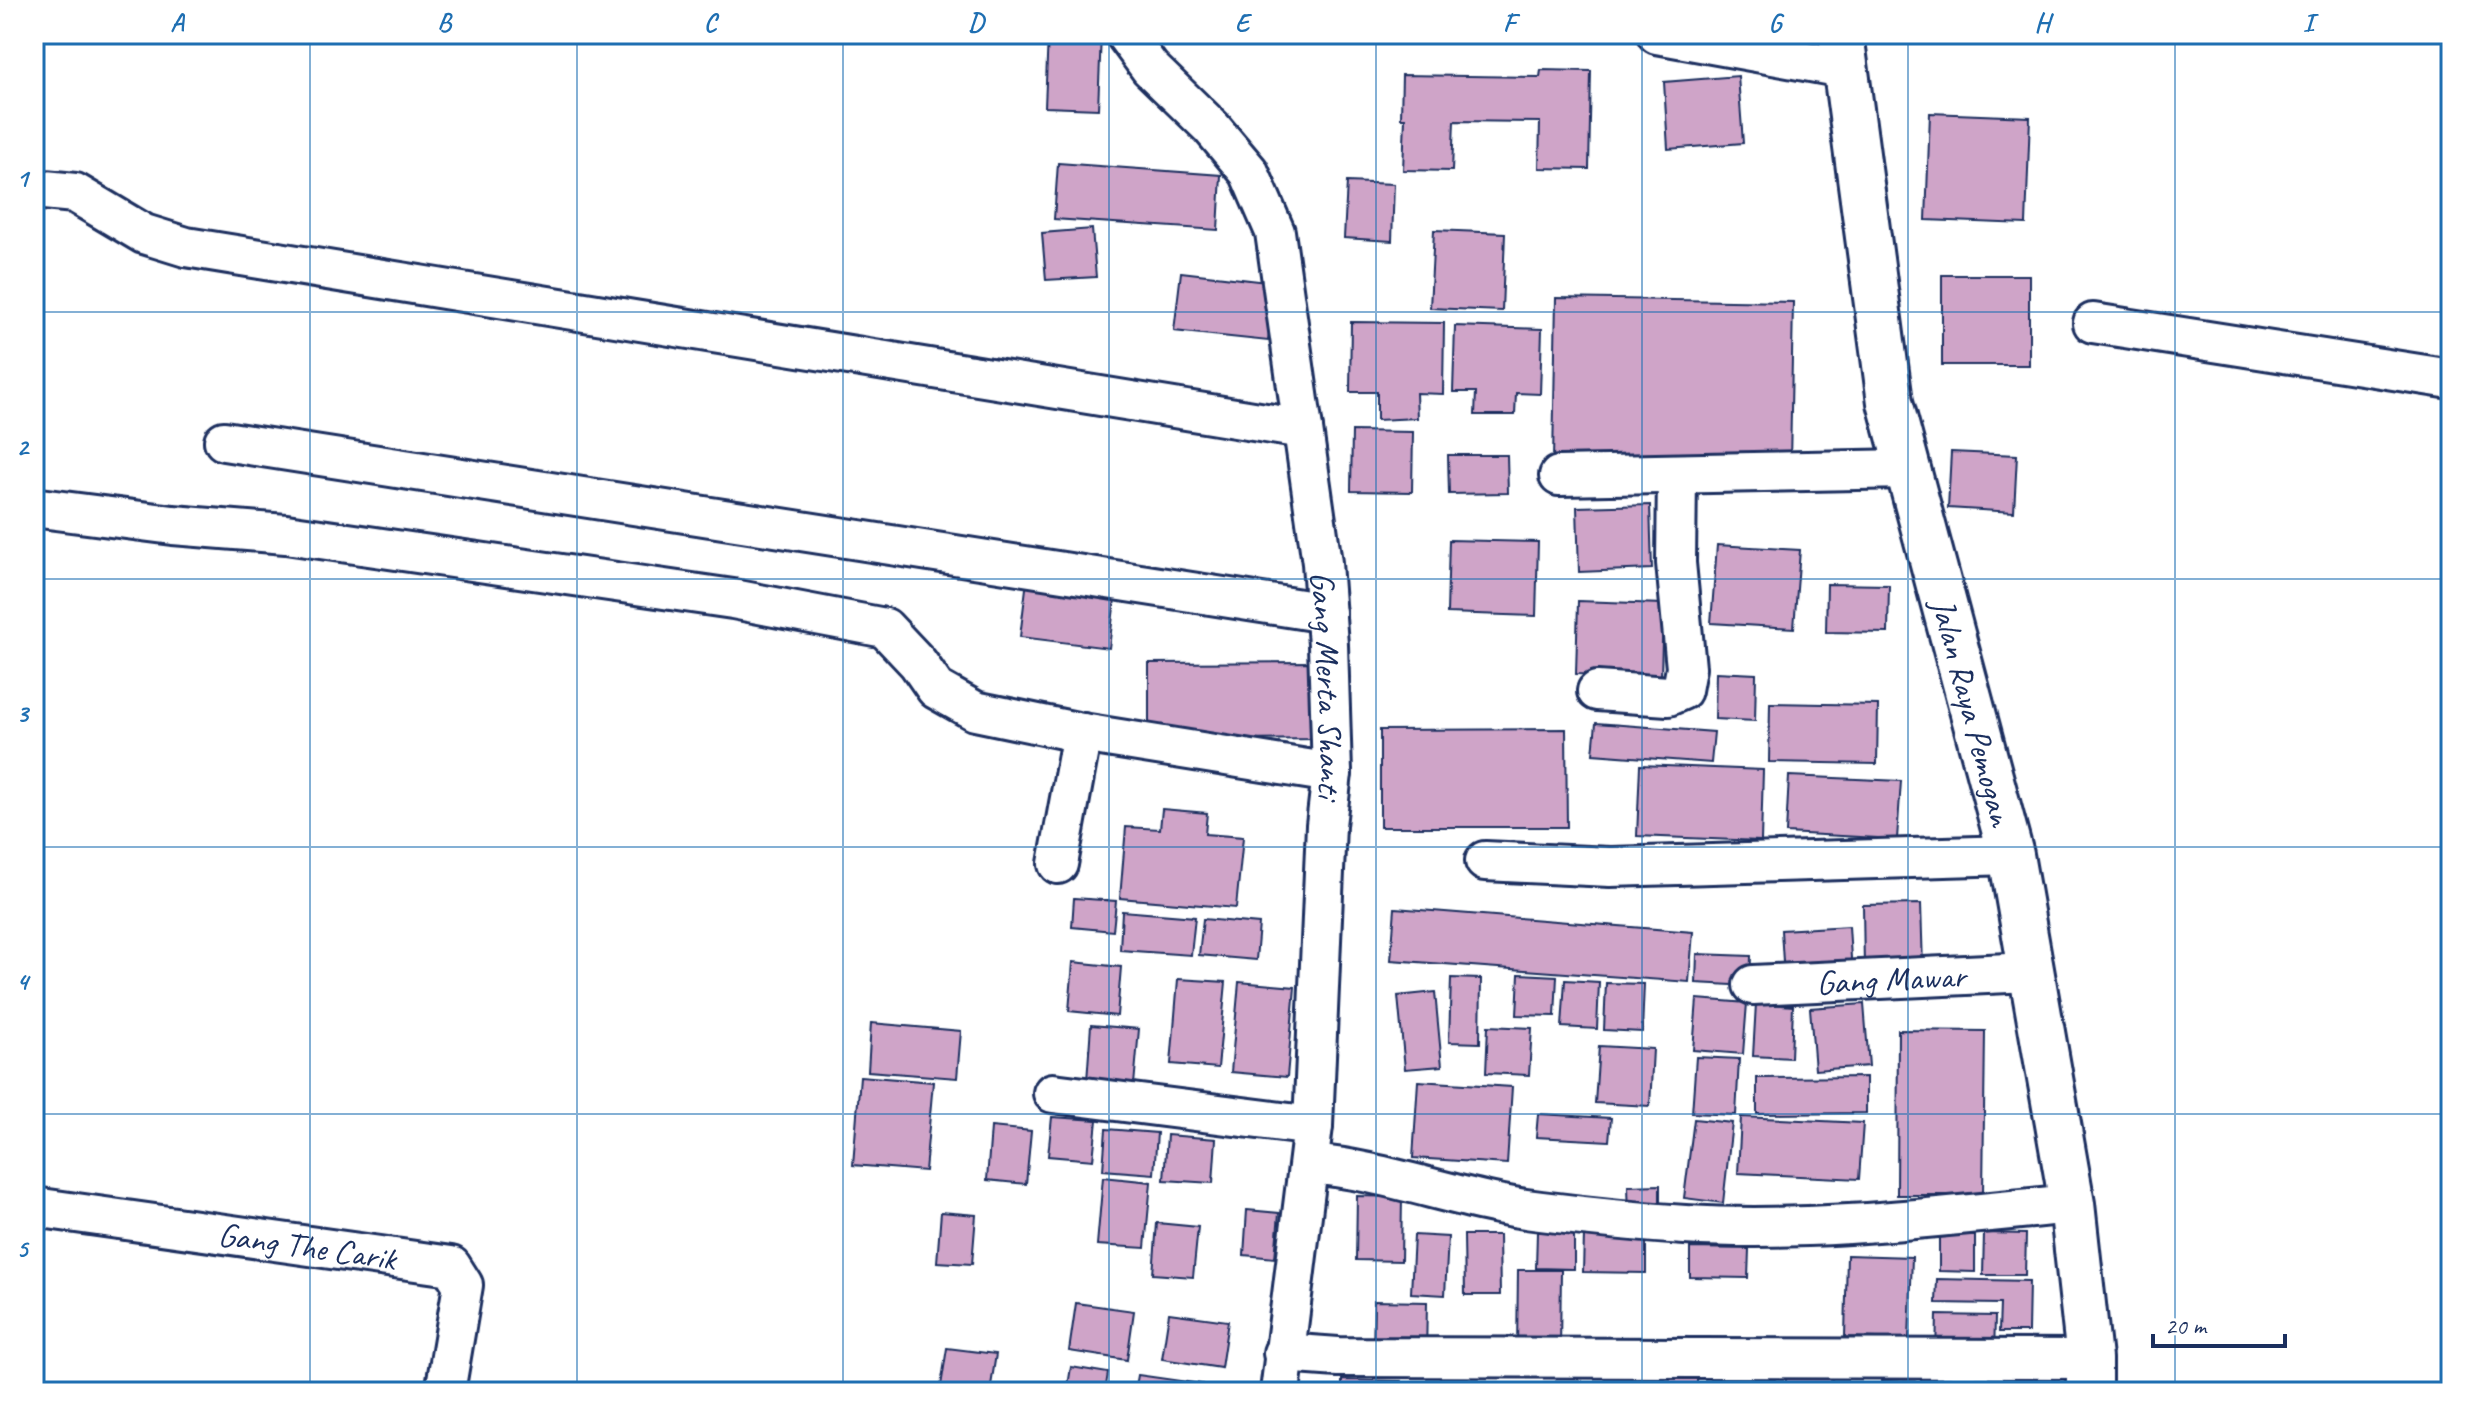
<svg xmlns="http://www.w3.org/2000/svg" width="2485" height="1426" font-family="Caveat,sans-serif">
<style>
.building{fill:#cfa4c8;stroke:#1b2f5e;stroke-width:2}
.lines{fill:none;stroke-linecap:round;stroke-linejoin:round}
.minor-casing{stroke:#1b2f5e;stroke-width:44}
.tertiary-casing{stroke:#1b2f5e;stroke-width:50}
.minor{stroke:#fff;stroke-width:38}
.tertiary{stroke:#fff;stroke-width:44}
.grid{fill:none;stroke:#1f6fb2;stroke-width:2;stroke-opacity:0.55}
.labels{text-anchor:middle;stroke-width:7;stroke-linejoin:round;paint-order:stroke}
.street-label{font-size:34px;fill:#1b2f5e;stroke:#fff}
.neatline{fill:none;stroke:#1f6fb2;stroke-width:3}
.grid-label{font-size:26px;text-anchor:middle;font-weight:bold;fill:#1f6fb2}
</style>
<rect width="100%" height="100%" fill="#fff"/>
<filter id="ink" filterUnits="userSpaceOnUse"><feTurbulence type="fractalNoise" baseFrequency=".0125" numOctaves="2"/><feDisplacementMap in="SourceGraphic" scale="16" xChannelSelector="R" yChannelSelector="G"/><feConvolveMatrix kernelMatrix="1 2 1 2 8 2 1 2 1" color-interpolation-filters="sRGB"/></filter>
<g filter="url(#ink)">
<path class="building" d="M1048 34H1101L1098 109 1045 107Z
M1220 34H1301V42H1220Z
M1346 34H1435V40L1346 39Z
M1541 70 1591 71 1589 169 1539 168 1540 122 1454 121 1452 171 1403 170 1405 118H1401L1402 75 1540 77Z
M1738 76 1743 143 1668 149 1664 82Z
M1930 113 2030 117 2026 224 1926 220Z
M1058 163 1221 175 1218 230 1054 219Z
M1347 182 1394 184 1392 241 1344 238Z
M1092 229 1096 277 1046 280 1042 233Z
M1434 230 1505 233 1502 311 1430 308Z
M1181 272 1275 283 1268 341 1174 331Z
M1942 275H2029V365H1942Z
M1556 298 1793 302 1790 465 1553 461Z
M1351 322 1444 323 1443 394 1416 393 1417 418 1377 420V392H1350Z
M1455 326 1542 329 1540 394 1516 393 1515 415H1475L1476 392H1453Z
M1352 431 1413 432 1412 492 1351 491Z
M1951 452 2017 455 2014 512 1948 508Z
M1448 455H1507L1508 493 1449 494Z
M1650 505 1652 569 1579 572 1577 507Z
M1449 540 1538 542 1536 616 1447 613Z
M1717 545 1800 550 1794 628 1711 623Z
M1027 580 1116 591 1109 648 1020 637Z
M1827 584 1889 585 1888 633 1826 632Z
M1578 601 1663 604 1661 676 1576 674Z
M1314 662 1315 739 1149 741V663Z
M1716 672 1756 674 1755 721 1715 719Z
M1770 703 1878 705 1877 764 1769 762Z
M1596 723 1714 732 1711 763 1593 754Z
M1566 729 1567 827H1380V730Z
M1640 765 1763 770 1761 841 1637 836Z
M1789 776 1901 781 1897 839 1786 833Z
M1162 809 1207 813 1205 834 1243 837 1236 908 1120 898 1126 827 1160 829Z
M1074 898 1116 901 1113 931 1072 927Z
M1921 904 1923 967 1864 969 1863 905Z
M1395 908 1693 932 1689 982 1391 960Z
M1122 911 1195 917 1191 955 1120 950Z
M1203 919 1259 924 1256 960 1199 955Z
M1849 926 1852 974 1784 978 1781 930Z
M1697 954 1751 956 1750 986 1696 983Z
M1073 962 1121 967 1117 1016 1069 1011Z
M1519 974 1557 976 1555 1016 1517 1015Z
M1451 978 1481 979 1480 1043 1449 1042Z
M1178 979 1226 982 1218 1068 1171 1064Z
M1565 980 1599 982 1597 1029 1562 1027Z
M1239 982 1295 987 1287 1077 1231 1072Z
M1606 983 1644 984 1642 1032 1604 1030Z
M1435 992 1442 1066 1405 1069 1398 996Z
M1697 999 1747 1003 1743 1054 1693 1050Z
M1756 1003 1793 1006 1791 1058 1753 1056Z
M1864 1004 1869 1066 1815 1070 1810 1008Z
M871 1023 961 1031 957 1078 868 1071Z
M1091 1025 1139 1029 1134 1085 1087 1081Z
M1488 1026 1532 1028 1529 1075 1486 1073Z
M1898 1030 1985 1031 1983 1195H1897Z
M1599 1046 1653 1049 1650 1106 1595 1103Z
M1696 1057 1739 1059 1736 1115 1692 1113Z
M860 1076 933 1082 925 1171 853 1165Z
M1866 1077V1113L1757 1114V1078Z
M1418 1081 1512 1087 1507 1164 1413 1158Z
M1538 1114 1611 1118 1609 1141 1536 1137Z
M1052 1117 1097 1120 1093 1160 1048 1156Z
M1741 1117 1863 1123 1859 1179 1738 1173Z
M1694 1119 1732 1123 1723 1203 1684 1198Z
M991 1127 1031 1131 1026 1184 987 1180Z
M1106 1129 1157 1133 1154 1174 1103 1170Z
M1167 1135 1216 1139 1213 1183 1164 1180Z
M1103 1177 1151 1182 1145 1248 1097 1245Z
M1660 1185V1214L1629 1215 1628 1186Z
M1357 1196 1402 1197 1401 1261 1356 1260Z
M1247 1210 1279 1213 1275 1258 1244 1255Z
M941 1212 976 1215 972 1264 937 1262Z
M1157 1223 1198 1227 1193 1277 1153 1274Z
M1537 1232H1574V1269L1536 1268Z
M1984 1233 2026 1234 2025 1275H1983Z
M1939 1234 1975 1235V1272L1939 1271Z
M1414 1235 1448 1237 1445 1295 1411 1293Z
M1464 1235H1499L1500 1295H1465Z
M1584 1235 1646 1236V1273L1583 1272Z
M1690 1248 1749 1249 1748 1278 1690 1277Z
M1847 1255 1912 1257 1909 1339 1845 1337Z
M1518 1270H1561L1560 1350H1517Z
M1937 1279 2029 1281 2028 1332H1999L2000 1304 1936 1303Z
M1374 1301 1427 1302 1426 1357 1373 1356Z
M1076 1303 1134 1311 1127 1360 1069 1351Z
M1169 1313 1228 1321 1221 1368 1162 1359Z
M1937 1315 1995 1316 1994 1357 1936 1356Z
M947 1348 996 1354 990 1392H940Z
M1071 1367 1108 1373 1105 1392H1067Z
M2006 1372H2055L2054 1392H2005Z
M1138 1375 1202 1384 1201 1392H1135Z
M1921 1375 1953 1376V1392H1921Z
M1651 1378 1697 1379V1392H1650Z
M1786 1379H1832V1392H1785Z
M1959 1379 1992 1380V1392H1959Z
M1342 1380 1401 1381 1400 1392H1342Z
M1746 1381H1775V1392H1746Z
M1881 1381 1915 1382V1392H1881Z
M1471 1388H1512L1511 1392H1471Z
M1575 1388H1642V1392H1575Z
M1531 1390H1564V1392H1530Z"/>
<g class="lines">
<defs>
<g id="minor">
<path id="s1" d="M1125 34 1150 68 1211 127 1249 172 1275 232 1322 563 1328 645 1332 773 1326 825 1313 1126 1280 1392"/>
<path d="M1657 34 1844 68"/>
<path d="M34 189 75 193 144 234 186 247 1303 429"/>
<path d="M2093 323 2451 379"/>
<path d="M224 441 1326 613"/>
<path d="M1559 476 1907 469"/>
<path d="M40 508 173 525 286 534 733 599 885 628 918 663 936 689 975 711 1082 733 1332 773"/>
<path d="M1597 691 1668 696 1682 690 1686 668 1676 563 1677 474"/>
<path d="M1485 861 1610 867 2011 855"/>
<path d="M1058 864 1082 733"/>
<path id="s2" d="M1753 985 2030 972"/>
<path d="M1053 1093 1313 1126"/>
<path d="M1309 1164C1388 1170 1462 1202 1541 1211 1588 1217 1637 1222 1685 1225 1814 1233 1945 1216 2072 1204"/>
<path id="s3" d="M34 1207 451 1266 463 1285 445 1392"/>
<path d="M1283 1353 1338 1357 2089 1359"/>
</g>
<g id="tertiary">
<path id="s4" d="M1841 34 1890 402 2011 855 2072 1204 2089 1359V1392"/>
</g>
</defs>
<use href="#minor" class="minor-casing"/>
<use href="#tertiary" class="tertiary-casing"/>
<use href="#minor" class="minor"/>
<use href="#tertiary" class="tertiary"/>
</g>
</g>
<path class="grid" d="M310 34V1392M577 34V1392M843 34V1392M1109 34V1392M1376 34V1392M1642 34V1392M1908 34V1392M2175 34V1392M34 312H2451M34 579H2451M34 847H2451M34 1114H2451"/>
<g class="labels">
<g class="street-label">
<text dy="12" stroke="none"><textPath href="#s1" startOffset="708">Gang Merta Shanti</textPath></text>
<text dy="12" stroke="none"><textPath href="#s4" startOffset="692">Jalan Raya Pemogan</textPath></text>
<text dy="12" stroke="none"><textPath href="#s2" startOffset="138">Gang Mawar</textPath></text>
<text dy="12" stroke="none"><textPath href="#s3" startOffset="276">Gang The Carik</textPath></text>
</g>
</g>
<rect width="2485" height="1426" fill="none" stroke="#fff" stroke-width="88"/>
<path d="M2153 1334v12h132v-12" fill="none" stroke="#1b2f5e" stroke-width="4"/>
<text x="2165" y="1334" font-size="24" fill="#1b2f5e" stroke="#ffffff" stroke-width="6" paint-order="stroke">20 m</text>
<rect x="44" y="44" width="2397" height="1338" class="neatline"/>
<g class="grid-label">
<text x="177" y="31">A</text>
<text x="444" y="31">B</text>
<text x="710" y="31">C</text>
<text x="976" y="31">D</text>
<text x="1242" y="31">E</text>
<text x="1509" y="31">F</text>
<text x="1775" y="31">G</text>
<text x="2042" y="31">H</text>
<text x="2308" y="31">I</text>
<text x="22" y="187">1</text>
<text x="22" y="455">2</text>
<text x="22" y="722">3</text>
<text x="22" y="990">4</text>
<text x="22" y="1257">5</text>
</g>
</svg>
